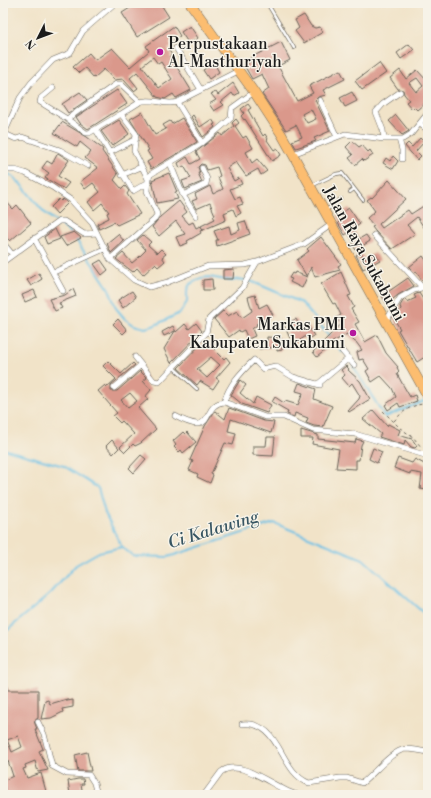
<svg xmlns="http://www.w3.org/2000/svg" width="431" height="798" font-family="'Libre Bodoni',serif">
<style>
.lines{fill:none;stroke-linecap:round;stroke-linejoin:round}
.stream{stroke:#68c0e5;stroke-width:2}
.building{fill:#da988b;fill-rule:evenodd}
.lane-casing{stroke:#676258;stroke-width:4}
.street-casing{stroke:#676258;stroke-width:6}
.highway-casing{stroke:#676258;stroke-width:10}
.path{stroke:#676258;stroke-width:1;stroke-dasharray:3 3;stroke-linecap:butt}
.lane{stroke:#fff;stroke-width:2.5}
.street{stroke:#fff;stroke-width:5}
.highway{stroke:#fcbd6f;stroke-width:9}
.poi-dot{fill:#b5179e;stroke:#f7f3e8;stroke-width:1.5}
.labels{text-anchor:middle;stroke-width:3;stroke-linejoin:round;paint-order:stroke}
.poi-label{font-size:16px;fill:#1c1c1c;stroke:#f7f3e8;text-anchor:start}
.street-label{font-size:16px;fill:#1c1c1c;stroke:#f7f3e8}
.water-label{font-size:17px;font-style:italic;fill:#375562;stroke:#f7f3e8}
</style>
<rect width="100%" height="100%" fill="#f7f3e8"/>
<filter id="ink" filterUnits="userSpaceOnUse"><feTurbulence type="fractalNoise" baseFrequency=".025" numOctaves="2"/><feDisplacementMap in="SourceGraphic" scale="8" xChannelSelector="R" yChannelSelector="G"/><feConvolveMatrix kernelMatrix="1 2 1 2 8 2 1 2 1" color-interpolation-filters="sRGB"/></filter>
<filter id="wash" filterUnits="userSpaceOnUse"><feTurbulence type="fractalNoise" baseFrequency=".012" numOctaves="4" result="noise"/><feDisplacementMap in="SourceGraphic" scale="16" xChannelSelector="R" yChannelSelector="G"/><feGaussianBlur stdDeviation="0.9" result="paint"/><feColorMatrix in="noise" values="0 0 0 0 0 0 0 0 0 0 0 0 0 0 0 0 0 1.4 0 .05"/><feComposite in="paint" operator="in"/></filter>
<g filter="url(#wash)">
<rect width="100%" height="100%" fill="#f1e3c8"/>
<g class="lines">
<path class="stream" d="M6 172C22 181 32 200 45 213 54 221 64 226 72 235
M75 238 109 289 116 308 125 319 134 325 145 328 153 326 180 313 187 302V290L190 284 201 278 209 277 232 281 239 279 253 282 302 303 342 352
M353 366 385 417 427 400
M3 449 64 466 98 488 105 513 122 547 133 556 168 557 274 523 363 559 428 617
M3 634 50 594 76 565 99 552 122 547"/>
</g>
<g id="blocks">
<path class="building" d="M138 3H160L169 17 137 37 122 13Z
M304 15 311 26 315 28 320 27 323 32 304 43 295 31 299 28 295 20Z
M174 26 180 36 169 43 172 47 168 49 172 55 170 56 191 90 176 98 173 94 165 99 157 97 137 72 130 78 138 88 134 91 123 79 114 80 104 69 94 78 85 68 79 73 73 67 89 53 95 60 112 48 130 67 149 51 146 46ZM153 57 158 64 161 62 172 79 159 88 142 66Z
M190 26 198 38 189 44 181 32Z
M281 42 290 60 278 66 297 101 313 93 309 86 340 70 345 79 323 90 326 95 318 97 315 100 330 131 314 138 316 141 296 148 292 141 302 137 296 125 286 130 262 94 269 89 262 74 252 79 244 65 252 61 250 58ZM311 109 316 119 307 123 302 114Z
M409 44 414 50 401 59 397 53Z
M214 63 219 72 209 79 203 70Z
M379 63 386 73 362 90 355 81Z
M400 70 406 79 417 70 428 82V107L425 103 417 110 414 107 412 109 406 102 409 100 404 94 403 90 398 89 390 78ZM417 78 423 86 416 92 409 83Z
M233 83 239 93 234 96 232 93 221 102 224 105 214 111 209 104 216 100 211 94 216 92 218 95Z
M117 90 127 104 88 129 80 123 76 117Z
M80 92 87 100 68 113 62 104Z
M352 92 357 101 345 107 340 98Z
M248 104 251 108 248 110 263 136 265 134 268 139 267 140 274 150 277 148 281 155 272 161 245 119 244 120 241 116 244 113 241 109Z
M142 112 155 135 166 129 163 125 170 121 172 124 182 118 197 142 151 169 147 162 152 159 147 151 149 150 130 119Z
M193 115 200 127 212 119 215 124 213 125 215 127 203 137 191 117Z
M396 115 409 131 402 135 389 121Z
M236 119 239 123 235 126 243 138 246 136 253 148 246 152 252 163 257 159 267 171 261 175 258 169 246 176 236 162 227 168 234 181 239 178 242 184 230 189 235 199 240 197 243 204 237 206 241 213 236 216 233 209 224 213 226 220 203 230 201 226 215 219 213 216 215 215 210 203 196 209 192 201 197 199 195 194 210 186 213 194 223 189 218 177 220 176 217 167 207 170 205 165 201 164 198 167 200 173H198L202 182 185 189 182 181 191 178 184 166 180 168 178 163 187 157 191 164 200 159 196 152 220 133 222 136 234 126 232 123Z
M119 120 129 134 112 146 101 131Z
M62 122 87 137 103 149 102 151 118 174 114 180 122 189 125 186 129 191 127 194 140 214 117 225 114 222 99 229 97 224 109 218 107 213 109 212 102 203 94 210 88 202 100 192 93 183 85 189 80 182 98 168 85 158 91 151 80 142 77 147 54 133Z
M420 138 424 142 416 151 421 156 417 160 405 146 408 143 412 147Z
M352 141 359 147 362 145 368 152 370 150 373 155 364 161 362 159 355 165 349 158 353 155 346 147Z
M58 153 69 160 58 176 69 183 64 189 45 178 49 173 42 168 47 161 52 164Z
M393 156 398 161 393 169 383 163 386 158 390 161Z
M169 173 177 192H175L178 199 157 203 152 180Z
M389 180 406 199 379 224 382 228 408 210 411 214 428 203V227L425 229 417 217 407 225 415 234 392 249 375 231 372 227 374 226 367 218 375 211 367 200 371 197 372 198Z
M3 198 13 209 17 205 31 223 10 241 6 237 3 239Z
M59 199 61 201 63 199 68 203 57 214 51 207Z
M179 201 187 212 182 216 189 224 193 222 196 228 200 226 203 230 200 231 201 233 187 241 188 243 180 246 176 237 185 234 176 221 159 236 152 227 160 217Z
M349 208 360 224 353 229 359 239 366 235 370 241 356 250 352 244 354 242 348 233 345 235 338 223 340 221 337 216Z
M245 221 250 234 217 246 216 240H218L214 231 229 226 231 234 240 230 238 223Z
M55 229 60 239 47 244 44 237Z
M74 232 81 238 66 246 60 237Z
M118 234 124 241 111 253 107 243Z
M143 235 151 242 148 245 157 253 161 249 166 254 162 257 165 261 158 267 155 264 143 275 137 268 133 272 116 259 123 253 132 263 138 258 146 250 137 240Z
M321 237 341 264 338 266 340 270 315 277 311 267 307 277 297 260 309 251 307 249Z
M361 253 364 259 375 253 380 260 363 269 356 255Z
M423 256 428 263V278L422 281 417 272 415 273 409 267Z
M101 260 108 270 102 275 94 264Z
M234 269 233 279H223V270Z
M295 272 307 277 302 288 290 282 292 279 289 278 292 273 294 274Z
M341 272 351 295 348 296 354 307 351 309 359 322 355 324 365 342 377 335 386 353 398 367H397L399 372 397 374 403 385 410 397 415 395 417 401 400 407 398 403 388 410 385 405 396 397 392 388 381 376 372 382 366 371 369 369 363 359 359 360 357 352 362 350 356 342H355L347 334 331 343 333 344 317 357 313 352 342 323 341 321 339 322 336 318 341 315 335 303 333 304 321 284Z
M39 273 42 279 31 286 27 280Z
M408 278 414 286 398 295 387 304 382 296Z
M212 279 213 290H203V280Z
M73 289 76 296 59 303 62 308 55 311 49 299 65 295Z
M34 290 37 297 25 302 22 295Z
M132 291 136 297 123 308 118 300Z
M419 293 428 307V355L417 362 402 337 398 330 400 329 393 317 401 309 400 306 403 301 405 299 407 302 416 298 414 295Z
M255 295 259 308 267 304 273 315 256 324 257 325 252 329 255 336 248 339 244 330 240 332 239 330 229 337 214 319 223 311 228 316 237 311 242 318 252 311 248 297Z
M118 319 127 330 123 334 113 324Z
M296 319 302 330 309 327 314 336 309 339 306 336 293 345 284 325Z
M196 323 202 331 171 363 164 349 175 331 164 336 162 332 173 326 176 332 185 324 189 329Z
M267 337 281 338 282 350 277 351V347L259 349V341H267Z
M212 342 217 347 214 349 224 359 226 357 230 362 216 378 219 380 213 389 200 381 197 385 178 368 201 344 204 348ZM211 357 220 365 207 378 197 369Z
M108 361 121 374 133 363 135 365 111 385V391H117L140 371 147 378 143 381 151 390 145 397 148 399 138 408 156 429 141 443 135 446 133 444 125 452 120 447 134 434 122 421 120 423 113 416 117 413 98 391 105 385 107 387 116 379 103 366ZM130 393 137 401 128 408 121 400Z
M346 366 349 369 348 370 360 381 370 399 349 412 348 411 359 399 360 396 352 383 349 386 342 378 345 375 341 370Z
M240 380 246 385 240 393 253 404 256 397 271 405 267 413 242 404 231 395Z
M299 383 316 389 314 399 332 406 323 427 314 426 306 423 308 418 295 413 294 417 287 414 288 411 272 402 275 397 284 403 285 401 298 405 303 393 296 391Z
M229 408 264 421 274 422 271 433 231 419 228 431 236 433 233 445 225 443 211 474 213 475 210 483 197 477 198 474 189 470 193 461 190 460 205 426 215 411 225 419Z
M373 410 387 426 388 424 400 430 398 435 412 439 417 446 415 448 411 447 405 440 404 445 379 437 381 434 363 419Z
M301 430 318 435V439L355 443 356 439 363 441 361 445 359 460H356V469L336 468 339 449 312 444 313 438H301Z
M183 432 185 434 187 432 196 442 183 453 181 450 179 452 174 447 176 445 173 441Z
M267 437H275L273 456 253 455V446H266Z
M112 440 119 448 113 454 106 446Z
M373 448 382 452 377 463 369 459Z
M141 455 146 459 134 473 129 468Z
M398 458 412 463 415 459 428 466 427 490 420 489 422 474 410 472V474L394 468Z
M3 687H8V690H38V718L34 721 37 729H35L43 749 39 751 48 770 38 772 35 761 25 765 26 768 23 769 27 778 41 773 47 795H3L5 789 3 781 13 776 8 761 3 763ZM18 736 22 747 12 752 7 740Z
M67 699V701L73 700V707L62 709 63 712 51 718 41 719 45 701 48 700 50 704Z
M87 752 91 771H78L75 755Z
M78 779H83L84 784H81L83 795 70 794 68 781Z"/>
</g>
</g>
<g filter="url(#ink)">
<use href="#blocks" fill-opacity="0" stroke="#676258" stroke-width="1"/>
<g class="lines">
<defs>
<path id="lane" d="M267 3 294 48
M311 186 336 174 342 173 363 200
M350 192 354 189
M325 211 341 199
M174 368 197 389"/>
<path id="street" d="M176 48 201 90
M53 88 41 98 40 102 67 119 116 84H121L140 102C151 97 165 106 177 102L238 71
M320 100 337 137
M177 102 202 143
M67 119 86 133H89L121 114
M420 124 428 130
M96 130 133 191 147 183
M3 133 16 139 22 137 60 150 88 166
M3 136 20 98 31 83 53 60 70 53 83 31 115 3
M384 139 383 130 376 112 383 104 400 92
M399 139 402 150V159
M109 153 136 139
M293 154 345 134 384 139H403L411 134 428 113
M170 163 183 195 196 216
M3 170H15L25 173 52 187 71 200 92 223 110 259 134 280 149 287 168 282 208 266 245 265 257 262 304 244 332 224
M122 175 141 167
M148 179 151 174 201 144 228 121 231 118 232 108 254 92
M183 195 206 184 207 179 202 168
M374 235 422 287
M34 238 63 291
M3 243 12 254
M110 259 155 219 157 214 147 191 148 179 134 151 136 134 121 114 140 102
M3 262 59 221H64L84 234 97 233
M54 272 104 249
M386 321 400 298 414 290 428 286
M342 351 354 365
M135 357 154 381 159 382 206 333 209 319 242 288 257 262
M318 384 349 358
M114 388 141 365
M224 402C229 385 241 372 254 360L263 369 275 366 293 377 320 385
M175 416C218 439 199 405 224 402L265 417H284L313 430 355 434 428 456
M426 671H428
M38 722 44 734 52 766 67 774 89 775 94 783 97 795
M242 724C281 720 279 772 309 783L340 778H347L362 783C373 775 392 750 406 749 413 749 421 751 428 752
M204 795 221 772C241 756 277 791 298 795"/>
<path id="highway" d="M190 3 254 92 282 135 428 397"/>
</defs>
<use href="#lane" class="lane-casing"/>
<use href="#street" class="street-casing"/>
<use href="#highway" class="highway-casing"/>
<path class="path" d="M383 411 400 428 413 437 422 448
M394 421C403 411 412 404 426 404"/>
<use href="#lane" class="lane"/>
<use href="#street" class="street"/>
<use href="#highway" class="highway"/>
</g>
</g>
<g class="poi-dot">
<circle cx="160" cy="52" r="4"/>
<circle cx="353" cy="333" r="4"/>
</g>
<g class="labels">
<g class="poi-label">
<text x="168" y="49">Perpustakaan<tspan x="168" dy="18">Al-Masthuriyah</tspan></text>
<text x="345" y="330" text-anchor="end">Markas PMI<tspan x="345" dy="18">Kabupaten Sukabumi</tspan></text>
</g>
<g class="street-label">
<text transform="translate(365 253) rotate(61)" y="6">Jalan Raya Sukabumi</text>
</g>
<g class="water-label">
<text transform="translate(213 529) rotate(-17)" y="6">Ci Kalawing</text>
</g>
</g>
<rect width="431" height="798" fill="none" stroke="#f7f3e8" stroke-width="16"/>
<g transform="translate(38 38) rotate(228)" stroke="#f7f3e8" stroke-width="3" paint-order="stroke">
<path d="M0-3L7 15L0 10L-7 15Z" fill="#1c1c1c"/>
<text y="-6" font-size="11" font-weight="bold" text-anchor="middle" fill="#1c1c1c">N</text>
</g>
</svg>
